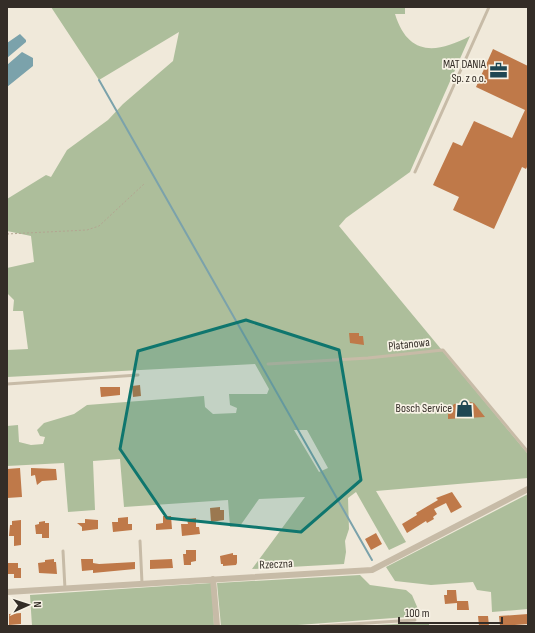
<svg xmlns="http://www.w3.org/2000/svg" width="535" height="633" font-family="'Sofia Sans Condensed',sans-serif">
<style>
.green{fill:#adbe9b;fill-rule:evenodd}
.water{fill:#7ba2ab}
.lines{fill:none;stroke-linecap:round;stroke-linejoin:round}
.stream{stroke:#7ba2ab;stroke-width:2}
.building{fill:#bf7949}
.path{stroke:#b3a591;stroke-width:1;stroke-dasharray:2 2;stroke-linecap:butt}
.service{stroke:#c7bba7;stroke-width:3}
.minor{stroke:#c7bba7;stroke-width:6}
.marked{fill:#0f766e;fill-opacity:0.2;stroke:#0f766e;stroke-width:3;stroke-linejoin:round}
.labels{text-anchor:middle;stroke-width:3.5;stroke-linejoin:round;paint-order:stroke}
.poi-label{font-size:12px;fill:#342d27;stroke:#f8f3e6;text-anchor:end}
.street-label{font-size:12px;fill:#342d27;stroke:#f8f3e6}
</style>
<rect width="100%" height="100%" fill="#f0e9da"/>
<path class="green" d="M51 7H405V14H395C408 56 436 54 470 36L410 172 346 218 339 226 528 454V478L376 491 406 542 389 550 356 492 348 498 349 529 345 541 346 552 344 564 252 569 305 497 259 499 240 526 230 527 228 500 124 507 120 459 93 461 95 510 68 512 64 463 7 466V426L18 425 19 442 31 445 43 444 45 437 40 436 37 430 44 423 74 414 87 405 204 396 205 407 213 414 236 413 237 408 230 405 229 394H267L269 389 255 364 7 377V350L28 349 23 311H13L14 300 7 293V268L34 262 31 236 7 231V199L46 175 51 177 67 150 108 120 123 104 173 61 179 32 99 80ZM294 430H307L328 468 319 472Z
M528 494V609L492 612 491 592 477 590 473 582 431 585 395 581 386 567Z
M360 575 370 585 406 590 412 595 421 616 284 626H221L217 583Z
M212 583 214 626H32L30 595Z
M429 622V626H377V625Z"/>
<path class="water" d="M20 34 26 40V42L7 58V43Z
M22 52 33 58V66L7 87V65Z"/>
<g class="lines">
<path class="stream" d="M99 80 372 560"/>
</g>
<path class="building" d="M493 49 528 66V165L526 169 522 167 494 229 453 210 459 197 433 185 453 142 462 146 474 121 512 138 525 110 476 87Z
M349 333H359V336H363L364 345 350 343Z
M140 385 141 396 133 397 132 386Z
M100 387H120V395L101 397Z
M470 402 474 403 485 417 448 419V412L454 404Z
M20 468 22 497 7 498V469Z
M31 468 56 469 57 480 42 481 37 485 35 475 31 476Z
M452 492 462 507 451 513 446 503 434 509 437 514 433 517 434 519 427 523 426 521 407 533 402 524 417 515 416 513 438 500 436 498Z
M220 507V510H224V520L211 522 210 508Z
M163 516H171L172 529 156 530V524L163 523Z
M128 517V524H132V530L113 532 112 522H118V518Z
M196 518V527H199L200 534 182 536 181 524H188L187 519Z
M85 519 98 520V529L82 531V527L77 523H85Z
M21 520V545L14 546V536H9L10 525H12V521Z
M45 521V523H49V538H42V534H36L35 525 39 524V522Z
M376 533 382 544 371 550 365 539Z
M186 550H196V561L191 562V565H184L183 554H186Z
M233 553V555H237V563L236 565 223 566V564H221L220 556Z
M54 559V562H56L57 574 39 573 38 563 45 562V560Z
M81 559H93V563L99 564 135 562V569L93 573V570L82 571Z
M172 559 173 568 150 569V560Z
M8 563H18V568H21V578H14V574H7Z
M447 590H456L457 601H468L469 610H457V603L445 604 444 595H447Z
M21 613V624L9 625V614Z
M528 614V624L500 626 499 616Z
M478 616H488L489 626H479Z"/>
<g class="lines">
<path class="path" d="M7 234 87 230 99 226 144 184"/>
<path class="service" d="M415 172 489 7
M268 364 368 358 443 350 528 452
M7 384 138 375
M140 541 142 583
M63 551 65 589
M320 626 415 620"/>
<path class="minor" d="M213 579 217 626
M7 592 372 570 528 489"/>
</g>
<path class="marked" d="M246 320 339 350 361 480 301 532 167 518 120 449 138 351Z"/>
<defs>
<symbol id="office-bare" viewBox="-9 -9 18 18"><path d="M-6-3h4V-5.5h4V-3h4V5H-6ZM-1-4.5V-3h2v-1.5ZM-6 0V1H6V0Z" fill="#1f4753" stroke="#f8f3e6" stroke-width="2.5" paint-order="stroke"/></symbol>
<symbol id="shop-bare" viewBox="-9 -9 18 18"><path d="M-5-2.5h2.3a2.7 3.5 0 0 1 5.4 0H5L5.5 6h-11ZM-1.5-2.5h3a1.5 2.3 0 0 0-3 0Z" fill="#1f4753" stroke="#f8f3e6" stroke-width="2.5" paint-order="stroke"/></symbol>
</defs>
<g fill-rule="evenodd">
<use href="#office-bare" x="486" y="58" width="25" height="25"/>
<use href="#shop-bare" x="452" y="396" width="25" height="25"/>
</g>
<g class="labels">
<g class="poi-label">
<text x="486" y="68">MAT DANIA<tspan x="486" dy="14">Sp. z o.o.</tspan></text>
<text x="452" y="412">Bosch Service</text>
</g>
<g class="street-label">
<text transform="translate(409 344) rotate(-6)" y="4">Platanowa</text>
<text transform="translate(276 564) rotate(-3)" y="4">Rzeczna</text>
</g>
</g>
<rect width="535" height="633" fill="none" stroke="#342d27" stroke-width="16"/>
<g transform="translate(28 605) rotate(87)" stroke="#f8f3e6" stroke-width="3" paint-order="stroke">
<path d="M0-3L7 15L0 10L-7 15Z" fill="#342d27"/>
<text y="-6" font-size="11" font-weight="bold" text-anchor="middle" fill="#342d27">N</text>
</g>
<path d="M399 617v6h103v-6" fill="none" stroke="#342d27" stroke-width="2"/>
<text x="405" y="617" font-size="12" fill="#342d27" stroke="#f8f3e6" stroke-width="3" paint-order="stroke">100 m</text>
</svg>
